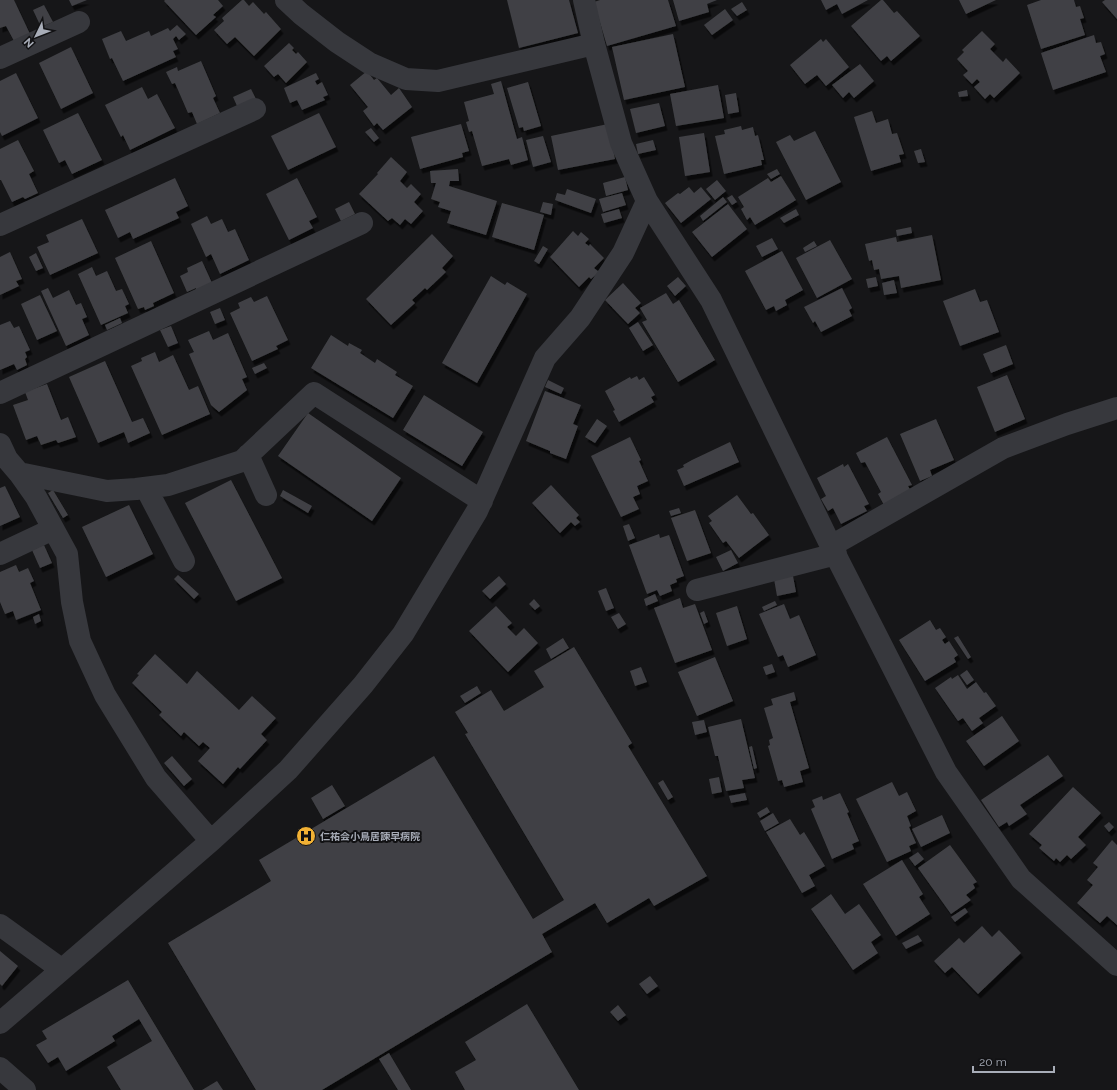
<svg xmlns="http://www.w3.org/2000/svg" width="1117" height="1090" font-family="Raleway,'Noto Sans JP',sans-serif">
<style>
.building{fill:#404145;filter:url(#shadow)}
.lines{fill:none;stroke-linecap:round;stroke-linejoin:round}
.minor{stroke:#37383d;stroke-width:22}
.labels{text-anchor:middle;stroke-width:4;stroke-linejoin:round;paint-order:stroke}
.poi-label{font-size:10px;font-weight:bold;fill:#a8adb8;stroke:#111113;text-anchor:start}
</style>
<defs>
<filter id="shadow"><feDropShadow dx="2.5" dy="4.5" stdDeviation="0" flood-color="#0009"/></filter>
</defs>
<rect width="100%" height="100%" fill="#161618"/>
<path class="building" d="M0 0H14L30 34 14 41 6 26 0 28Z
M69 0H87L72 6Z
M165 0H218L223 6 213 15 216 17 196 35 164 1Z
M242 0H244L249 6 253 2 264 14 266 12 281 29 254 56 235 37 227 44 214 30 224 21 222 18Z
M507 0H569L578 33 519 48Z
M600 0H668L676 26 607 46 594 2Z
M673 0H717L707 4 709 12 679 21Z
M821 0H868L842 14 837 4 826 10Z
M881 0H883L894 13 897 11 920 36 891 61 887 56 881 61 851 26Z
M959 0H996L966 14Z
M1041 0H1074L1076 7 1080 6 1084 18 1080 19 1085 35 1041 49 1027 5Z
M1105 0H1117V19L1102 2Z
M742 2 747 10 737 16 731 9Z
M44 5 53 22 41 27 33 10Z
M725 9 733 20 712 35 704 25Z
M177 25 186 34 179 40 176 36 173 39 178 49 173 51 176 57 123 81 112 58 110 59 102 39 121 31 126 41 149 31 151 36 168 28 170 31Z
M982 31 995 44 990 49 1003 62 1006 58 1020 73 994 98 990 94 985 99 974 87 980 82 977 79 972 84 963 75 968 71 957 59 964 52 962 50Z
M673 34 685 87 624 100 612 47Z
M1094 35 1096 43 1101 42 1105 54 1100 56 1106 72 1053 90 1041 53Z
M821 39 823 42 826 39 849 67 826 86 817 75 805 84 790 65Z
M289 43 294 48 292 50 296 54 298 52 307 62 286 83 278 74 274 77 264 66Z
M71 47 93 93 61 109 39 63Z
M201 61 216 96 213 98 220 113 197 124 192 112 188 113 175 83 172 84 166 72 177 67 178 71Z
M860 64 874 81 854 98 849 92 843 98 832 85Z
M367 71 374 80 377 78 391 95 399 88 412 107 383 130 377 123 374 126 363 111 368 107 350 85Z
M16 73 38 118 2 136 0 132V81Z
M316 73 319 79 315 81 317 85 322 82 328 95 323 97 325 100 302 110 297 100 290 103 284 88Z
M501 81 517 139 522 137 528 160 511 165 509 159 482 166 472 131 469 132 466 122 469 121 464 102 494 94 491 84Z
M528 82 541 126 524 131 523 127 519 128 507 88Z
M718 85 724 118 676 126 670 94Z
M142 87 148 99 157 94 175 128 130 150 123 135 121 137 105 105Z
M251 89 256 99 237 106 233 97Z
M967 90 968 96 959 97 958 92Z
M736 93 739 112 728 114 725 95Z
M659 103 665 126 636 133 630 109Z
M872 111 876 123 888 119 892 134 897 133 904 154 899 155 901 162 871 171 854 117Z
M78 113 102 160 72 174 65 160 59 163 43 130Z
M319 113 336 147 288 170 271 136Z
M461 124 469 151 462 153 463 157 420 169 411 137Z
M608 124 615 159 558 170 551 136Z
M741 126 742 130 753 127 755 136 758 135 764 160H761L762 165 724 174 715 136 725 134 724 130Z
M371 128 379 138 374 142 365 132Z
M815 131 841 182 806 200 776 142 790 135 794 141Z
M704 133 710 172 685 176 679 137Z
M543 136 551 162 533 167 526 140Z
M18 140 34 171 29 174 38 193 25 199 23 197 12 202 1 180H0V149Z
M653 140 656 150 638 154 636 144Z
M921 149 925 162 918 163 914 151Z
M391 157 407 172 400 181 407 188 411 184 421 194 414 202 423 211 411 224 405 219 400 225 392 218 388 221 359 194 378 174 377 173Z
M458 169 459 181H450L449 186 497 201 486 235 447 223 451 211 438 207 440 202 431 199 436 183H431L430 171Z
M777 169 780 174 771 179 767 174Z
M781 176 796 200 755 225 750 217 747 220 741 209 744 207 738 197 768 178 771 182Z
M625 177 628 190 606 196 603 183Z
M175 178 188 206 176 212 179 218 133 239 130 232 118 238 105 210Z
M297 178 317 217 309 221 313 228 289 240 266 194Z
M717 180 726 191 715 200 706 189Z
M689 187 694 193 701 187 711 199 681 223 665 203 678 193 680 194Z
M567 189 596 199 591 213 555 200 557 193 565 195Z
M622 193 626 205 603 212 599 199Z
M732 195 737 202 732 205 727 198Z
M723 197 727 202 703 221 700 216Z
M349 202 355 214 341 221 335 209Z
M543 202 553 204 551 215 540 212Z
M502 203 544 215 534 250 492 237Z
M728 204 747 229 712 257 692 232Z
M619 209 622 218 604 223 601 214Z
M796 209 799 215 784 223 780 218Z
M207 216 211 224 222 219 228 232 235 229 249 260 220 274 211 254 206 257 191 224Z
M82 219 98 253 50 275 37 247 49 242 46 235Z
M911 227 912 233 897 236 896 230Z
M573 231 578 236 581 232 589 239 585 243 589 246 590 244 604 258 594 268 599 272 591 279 589 277 579 287 550 257Z
M432 234 453 256 442 268 446 272 427 290 425 288 412 300 415 303 391 325 366 299Z
M932 235 941 280 901 288 899 276 881 279 879 269 874 270 872 260 869 261 865 244 896 237 897 242Z
M772 238 778 249 762 257 756 246Z
M830 240 852 279 817 298 796 258Z
M151 241 174 293 153 303 154 306 145 310 144 307 138 309 115 258Z
M814 241 817 246 805 252 803 248Z
M543 246 548 249 539 264 534 261Z
M782 251 803 290 785 300 787 305 776 311 774 306 766 310 745 271Z
M10 252 22 279 16 281 19 286 0 295V257Z
M36 253 43 268 36 271 29 257Z
M202 261 212 283 196 290V288L187 292 180 276 188 272 187 268Z
M92 267 96 276 107 271 116 291 122 289 129 304 125 306 128 313 101 325 78 274Z
M491 276 505 285 507 282 527 294 477 383 442 363Z
M678 277 686 286 675 296 667 286Z
M876 277 878 286 868 288 866 279Z
M894 280 897 293 884 295 882 283Z
M623 283 641 303 635 308 640 313 628 324 605 300Z
M48 288 53 298 69 290 76 305 81 303 87 317 82 319 89 335 66 346 41 291Z
M842 288 852 308 849 310 852 316 821 332 815 321 813 323 804 307Z
M975 289 980 302 987 300 999 332 960 346 943 301Z
M666 293 673 304 679 300 715 360 678 382 642 322 647 320 640 308Z
M40 295 57 331 37 340 21 304Z
M267 296 288 340 276 346 278 349 252 361 230 313 240 308 238 303 251 297 254 302Z
M220 308 225 320 215 324 210 312Z
M120 318 122 323 107 330 105 325Z
M10 321 14 328 19 326 30 350 25 352 27 357 25 359 27 365 17 370 14 364 0 370V325Z
M638 322 653 345 643 351 629 328Z
M171 326 178 343 168 347 160 330Z
M209 331 213 340 228 333 247 377 242 379 247 390 219 412 211 405 189 354 194 352 188 340Z
M331 335 348 346 349 343 362 350 360 353 375 363 377 359 397 372 395 375 413 386 393 418 311 368Z
M1006 345 1013 364 991 373 983 354Z
M155 352 159 362 173 355 189 390 198 386 210 414 162 435 131 366 142 361 141 358Z
M105 361 132 422 143 418 150 433 128 443 124 432 98 443 69 377Z
M264 363 267 368 255 374 252 368Z
M1007 375 1025 419 995 432 977 387Z
M637 376 639 380 644 377 655 395 651 397 654 402 619 422 613 411 615 410 605 391 630 377 631 379Z
M548 380 564 388 561 394 545 387Z
M47 384 61 420 68 417 76 437 58 443 56 440 41 445 37 436 26 440 13 405 28 400 25 392Z
M545 391 581 405 573 424 578 426 566 459 550 453V451L526 441Z
M424 395 483 432 462 466 403 430Z
M308 413 401 478 372 521 278 456Z
M597 419 607 426 595 443 585 437Z
M936 419 954 460 930 470 932 476 920 481 900 434Z
M630 437 641 460 639 461 648 481 637 486 640 494 633 497 639 509 621 517 591 456Z
M887 437 912 485 908 486 911 491 884 505 878 494 881 492 865 462 861 463 856 453Z
M730 442 739 462 684 486 677 470 684 467 683 465 692 460Z
M843 464 844 467 848 464 869 504 864 506 867 511 841 524 833 508 828 511 821 499 826 496 817 478Z
M231 480 282 578 236 601 185 503Z
M551 485 579 515 576 518 580 522 575 526 571 522 560 533 532 503Z
M5 486 20 517 0 526V488Z
M53 490 68 515 63 518 48 493Z
M283 490 312 506 308 513 280 496Z
M737 495 751 514 753 513 769 535 739 558 726 541 723 543 709 523 712 521 708 516Z
M129 505 153 554 106 577 82 527Z
M679 508 681 513 671 516 669 511Z
M695 510 711 553 687 561 671 518Z
M629 524 635 538 628 541 623 526Z
M659 534 660 538 669 535 684 576 676 579 677 582 670 585 672 591 660 596 657 590 647 594 629 545Z
M44 545 52 563 40 568 32 550Z
M731 550 738 563 723 571 716 557Z
M16 565 19 572 28 568 34 581 30 583 41 610 16 620 13 611 5 614 0 602V572Z
M178 575 199 594 194 599 174 579Z
M499 576 506 584 490 599 482 591Z
M793 576 796 592 777 596 774 579Z
M606 588 614 608 606 611 598 591Z
M655 594 658 601 646 606 644 599Z
M680 598 683 608 695 604 712 650 675 663 654 608Z
M534 599 540 606 535 610 529 604Z
M775 601 777 605 764 611 762 607Z
M784 604 790 619 799 615 816 655 788 667 783 655 778 657 759 614Z
M496 606 512 623 507 627 516 636 524 628 538 643 508 672 469 631Z
M737 606 747 639 727 646 716 613Z
M704 611 708 622 704 624 700 613Z
M619 613 626 624 618 629 611 617Z
M39 614 41 621 35 624 33 617Z
M930 620 936 630 940 628 946 637 942 640 945 644 949 641 958 655 954 658 956 662 925 681 899 640Z
M958 636 971 657 968 659 954 638Z
M563 638 569 648 551 659 546 649Z
M574 647 632 743 628 746 707 876 654 906 649 898 607 923 595 903 542 934 552 952 322 1090H256L168 943 271 881 259 860 434 756 533 919 564 900 465 734 468 733 455 712 491 690 504 711 544 687 534 671Z
M155 654 187 684 197 671 239 710 252 696 276 718 261 734 267 740 240 769 238 767 223 784 198 761 210 748 203 742 199 746 184 732 181 736 159 715 162 712 132 683 139 675 137 674Z
M715 657 733 701 697 716 678 672Z
M772 664 775 672 766 675 763 667Z
M641 667 647 682 635 686 630 671Z
M967 670 974 680 967 685 960 675Z
M958 675 967 689 976 682 984 693 986 692 996 706 979 718 983 723 972 731 963 718 958 721 935 688 951 677 952 679Z
M477 686 481 693 465 703 460 696Z
M794 692 796 700 790 702 809 768 800 771 803 782 784 787 782 780 778 781 768 746 770 745 769 740 773 738 764 708 773 705 771 699Z
M1002 716 1019 741 984 766 966 741Z
M741 719 755 778 742 780 744 788 726 791 718 756H715L708 727Z
M704 720 707 732 695 735 692 722Z
M752 746 757 768 754 769 749 747Z
M1048 755 1063 776 1020 805 1027 814 1009 826 1007 822 999 827 981 800Z
M172 756 192 779 184 786 164 763Z
M719 777 722 792 712 794 709 779Z
M663 780 673 797 668 800 658 783Z
M892 782 899 796 907 792 916 811 907 816 911 826 909 827 916 843 909 846 911 851 887 862 856 799Z
M332 785 345 806 323 819 311 798Z
M1073 787 1101 813 1078 837 1086 845 1071 859 1067 855 1060 862 1056 858 1054 861 1039 848 1042 845 1029 834Z
M745 793 747 800 731 803 729 796Z
M840 793 849 812 847 813 859 841 852 844 854 849 832 859 811 809 815 807 812 800 822 796 823 800Z
M767 807 770 812 760 818 757 813Z
M773 813 779 823 765 831 760 821Z
M942 815 950 833 921 847 912 829Z
M790 819 800 835 804 832 825 866 809 875 815 886 802 893 766 832Z
M1109 822 1114 827 1109 832 1104 826Z
M1112 840 1117 845V925L1107 916 1100 923 1077 903 1093 885 1087 880 1098 867 1093 863Z
M950 845 977 882 973 884 975 888 966 895 971 900 951 914 918 868Z
M918 852 924 859 915 866 909 858Z
M902 860 923 894 919 897 930 914 896 936 863 884Z
M831 894 845 914 859 904 881 935 871 942 878 953 853 970 811 909Z
M965 908 968 912 955 922 951 917Z
M982 926 992 937 999 930 1021 953 978 994 952 967 945 973 934 961 959 938 964 943Z
M918 935 922 941 906 949 902 943Z
M0 951 18 966 2 986 0 984Z
M650 976 658 986 647 994 639 984Z
M128 980 194 1090H121L107 1067 152 1041 139 1019 112 1036 115 1041 66 1071 58 1057 48 1063 36 1045 47 1039 42 1031Z
M527 1004 579 1090H465L455 1072 476 1060 465 1042Z
M618 1005 626 1015 618 1021 610 1012Z
M389 1053 411 1090H398L379 1059Z
M217 1081 223 1090H202Z"/>
<g class="lines">
<path class="minor" d="M286 0 301 14 337 42 369 63 406 79 438 81 594 44
M584 0 594 44 621 143 647 201 711 300 831 546 946 772 1021 879 1117 965
M0 58 79 22
M0 225 255 109
M0 393 362 223
M0 444 7 459 19 473 36 497 67 554 72 602 80 641 105 695 156 778 211 841
M248 455 266 495
M19 473 107 491 136 489 168 485 242 461 314 393 482 501
M146 488 184 561
M831 546 1003 448 1067 424 1117 408
M0 554 53 529
M697 590 836 554
M0 925 61 969
M0 1023 211 841 288 770 363 685 403 634 477 511 545 358 580 318 623 253 647 201
M0 1068 25 1090"/>
</g>
<defs>
<symbol id="hospital-disc" viewBox="-11 -11 22 22"><circle r="9.5" fill="#f2b134" stroke="#111113"/><path d="M-5-5h3v3.5h4V-5h3V5h-3V1.5h-4V5h-3Z" fill="#111"/></symbol>
</defs>
<g fill-rule="evenodd">
<use href="#hospital-disc" x="295" y="825" width="22" height="22"/>
</g>
<g class="labels">
<g class="poi-label">
<text x="320" y="840">仁祐会小鳥居諫早病院</text>
</g>
</g>
<g transform="translate(36 36) rotate(227)" stroke="#111113" stroke-width="3" paint-order="stroke">
<path d="M0-3L7 15L0 10L-7 15Z" fill="#a8adb8"/>
<text y="-6" font-size="11" font-weight="bold" text-anchor="middle" fill="#a8adb8">N</text>
</g>
<path d="M973 1066v6h81v-6" fill="none" stroke="#a8adb8" stroke-width="2"/>
<text x="979" y="1066" font-size="12" fill="#a8adb8" stroke="#111113" stroke-width="3" paint-order="stroke">20 m</text>
</svg>
